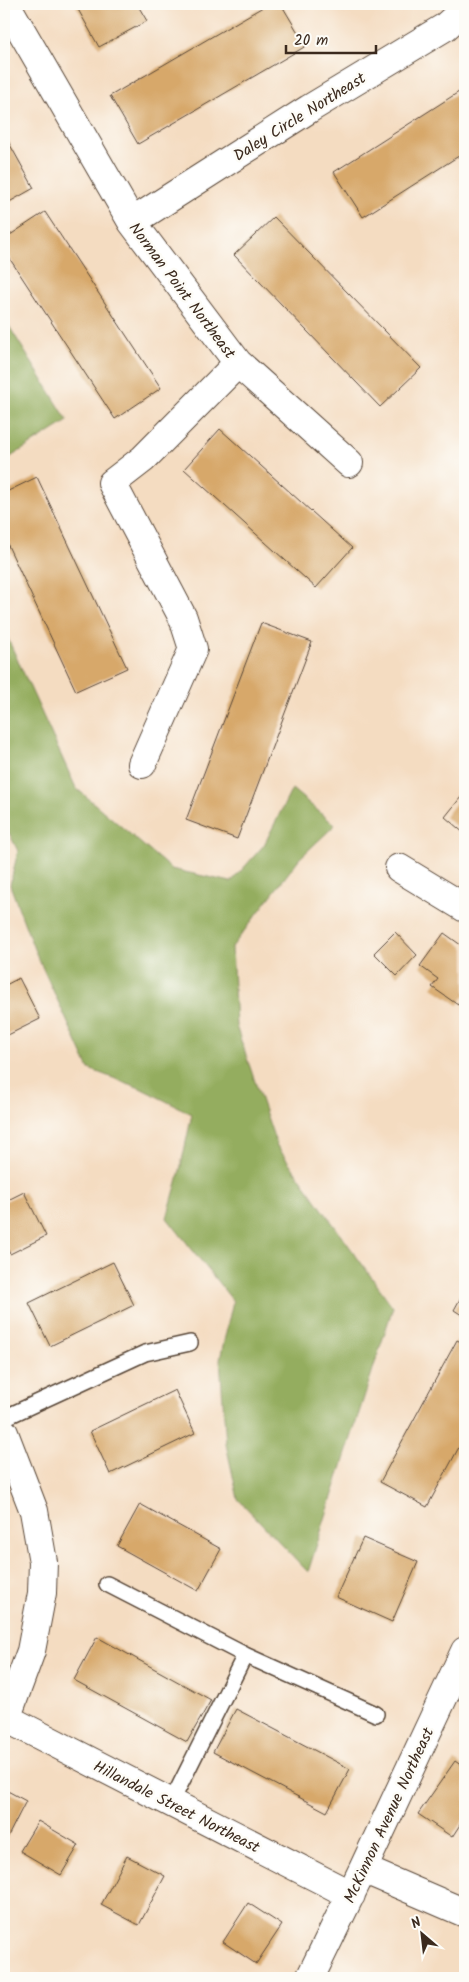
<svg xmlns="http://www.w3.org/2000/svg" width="469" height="1982" font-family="Kalam,sans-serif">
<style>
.forest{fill:#94ad5f;stroke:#686c3e}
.building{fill:#d7a86b}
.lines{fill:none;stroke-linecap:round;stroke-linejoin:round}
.service-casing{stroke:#574536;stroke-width:18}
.minor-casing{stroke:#574536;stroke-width:30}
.service{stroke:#fff;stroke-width:15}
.minor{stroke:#fff;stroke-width:28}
.labels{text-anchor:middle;stroke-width:5;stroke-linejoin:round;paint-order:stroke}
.street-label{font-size:16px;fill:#3b2a1e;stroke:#fdfcf7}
</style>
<rect width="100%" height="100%" fill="#fdfcf7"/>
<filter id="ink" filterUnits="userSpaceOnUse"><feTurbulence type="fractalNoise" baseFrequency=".02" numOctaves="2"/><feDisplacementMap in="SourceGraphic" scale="10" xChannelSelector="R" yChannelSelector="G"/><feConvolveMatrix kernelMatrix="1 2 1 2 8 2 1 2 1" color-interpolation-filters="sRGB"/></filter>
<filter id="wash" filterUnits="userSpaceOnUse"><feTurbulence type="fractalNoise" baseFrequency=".0096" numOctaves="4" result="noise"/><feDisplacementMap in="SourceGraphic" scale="20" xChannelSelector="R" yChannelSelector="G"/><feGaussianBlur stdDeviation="1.12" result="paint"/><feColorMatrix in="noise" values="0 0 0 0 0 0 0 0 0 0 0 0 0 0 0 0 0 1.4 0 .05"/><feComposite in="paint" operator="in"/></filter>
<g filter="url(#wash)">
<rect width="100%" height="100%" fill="#f4dcc1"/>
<path class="forest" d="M4 318 68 421 4 461Z
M4 630 76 788 171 869 231 882 264 845 292 789 335 825 299 859 232 947 236 1026 277 1146 393 1307 308 1572 238 1499 226 1444 220 1359 233 1301 167 1218 179 1175 192 1114 140 1088 89 1069 34 949 10 885 18 851 4 823Z"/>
<g id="blocks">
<path class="building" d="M75 4H137L147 21 99 47Z
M268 4H281L306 46 138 144 110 96Z
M336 4H386L385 11Z
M465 88V152L363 217 334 172Z
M4 134 34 188 4 205Z
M45 212 161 388 115 419 4 250V239Z
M274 217 421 368 380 407 234 255Z
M220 429 352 548 316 588 184 469Z
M37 477 127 668 76 691 4 537V493Z
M261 623 312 642 237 839 186 820Z
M465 792V834L445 817Z
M395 932 417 955 397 976 374 953Z
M444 933 465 948V995L458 1005 432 987 438 979 420 966Z
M19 978 40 1019 4 1037V986Z
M24 1192 46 1236 10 1254 4 1243V1202Z
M113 1262 134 1305 50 1346 29 1303Z
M465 1290V1317L454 1310Z
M457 1340 465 1344V1436L427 1507 380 1482Z
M175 1390 195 1433 110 1474 90 1431Z
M140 1504 221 1549 198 1591 117 1546Z
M363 1538 418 1562 392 1622 336 1597Z
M97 1637 211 1700 187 1742 74 1680Z
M236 1709 350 1769 327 1812 213 1752Z
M455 1761 465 1768V1817L452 1837 418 1814Z
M4 1789 26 1801 4 1844Z
M38 1821 79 1845 61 1875 20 1851Z
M127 1856 165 1876 139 1925 101 1905Z
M248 1903 282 1925 256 1964 223 1942Z"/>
</g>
</g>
<g filter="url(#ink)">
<use href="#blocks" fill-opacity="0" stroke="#574536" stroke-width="1"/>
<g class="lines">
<defs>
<path id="service" d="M4 1418 145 1353 190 1343
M107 1584 245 1655 376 1714
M171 1803 245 1655"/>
<path id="minor" d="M6 4 132 222 238 363 143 459 112 483 183 618 193 649 142 764
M132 222 309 109 445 27 465 9
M238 363 349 463
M399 868 465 908
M4 1433 34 1511 43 1562 42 1593 31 1651 6 1719
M4 1717 351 1895
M363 1869 465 1913
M310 1978 363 1869 465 1651"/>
</defs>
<use href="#service" class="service-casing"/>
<use href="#minor" class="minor-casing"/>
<use href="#service" class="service"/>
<use href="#minor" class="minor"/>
</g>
</g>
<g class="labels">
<g class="street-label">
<text transform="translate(299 116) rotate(-32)" y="6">Daley Circle Northeast</text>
<text transform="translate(183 290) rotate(53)" y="6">Norman Point Northeast</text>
<text transform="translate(177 1806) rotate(27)" y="6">Hillandale Street Northeast</text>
<text transform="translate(388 1815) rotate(-65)" y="6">McKinnon Avenue Northeast</text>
</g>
</g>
<rect width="469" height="1982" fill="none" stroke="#fdfcf7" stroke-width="20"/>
<g transform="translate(422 1934) rotate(332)" stroke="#fdfcf7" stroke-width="4" paint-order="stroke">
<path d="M0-4L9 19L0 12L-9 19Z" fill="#3b2a1e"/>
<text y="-8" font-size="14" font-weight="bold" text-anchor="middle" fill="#3b2a1e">N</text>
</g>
<path d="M286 45v8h90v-8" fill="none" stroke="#3b2a1e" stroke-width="2.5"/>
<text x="294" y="45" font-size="15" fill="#3b2a1e" stroke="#fdfcf7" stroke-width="4" paint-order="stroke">20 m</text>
</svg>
